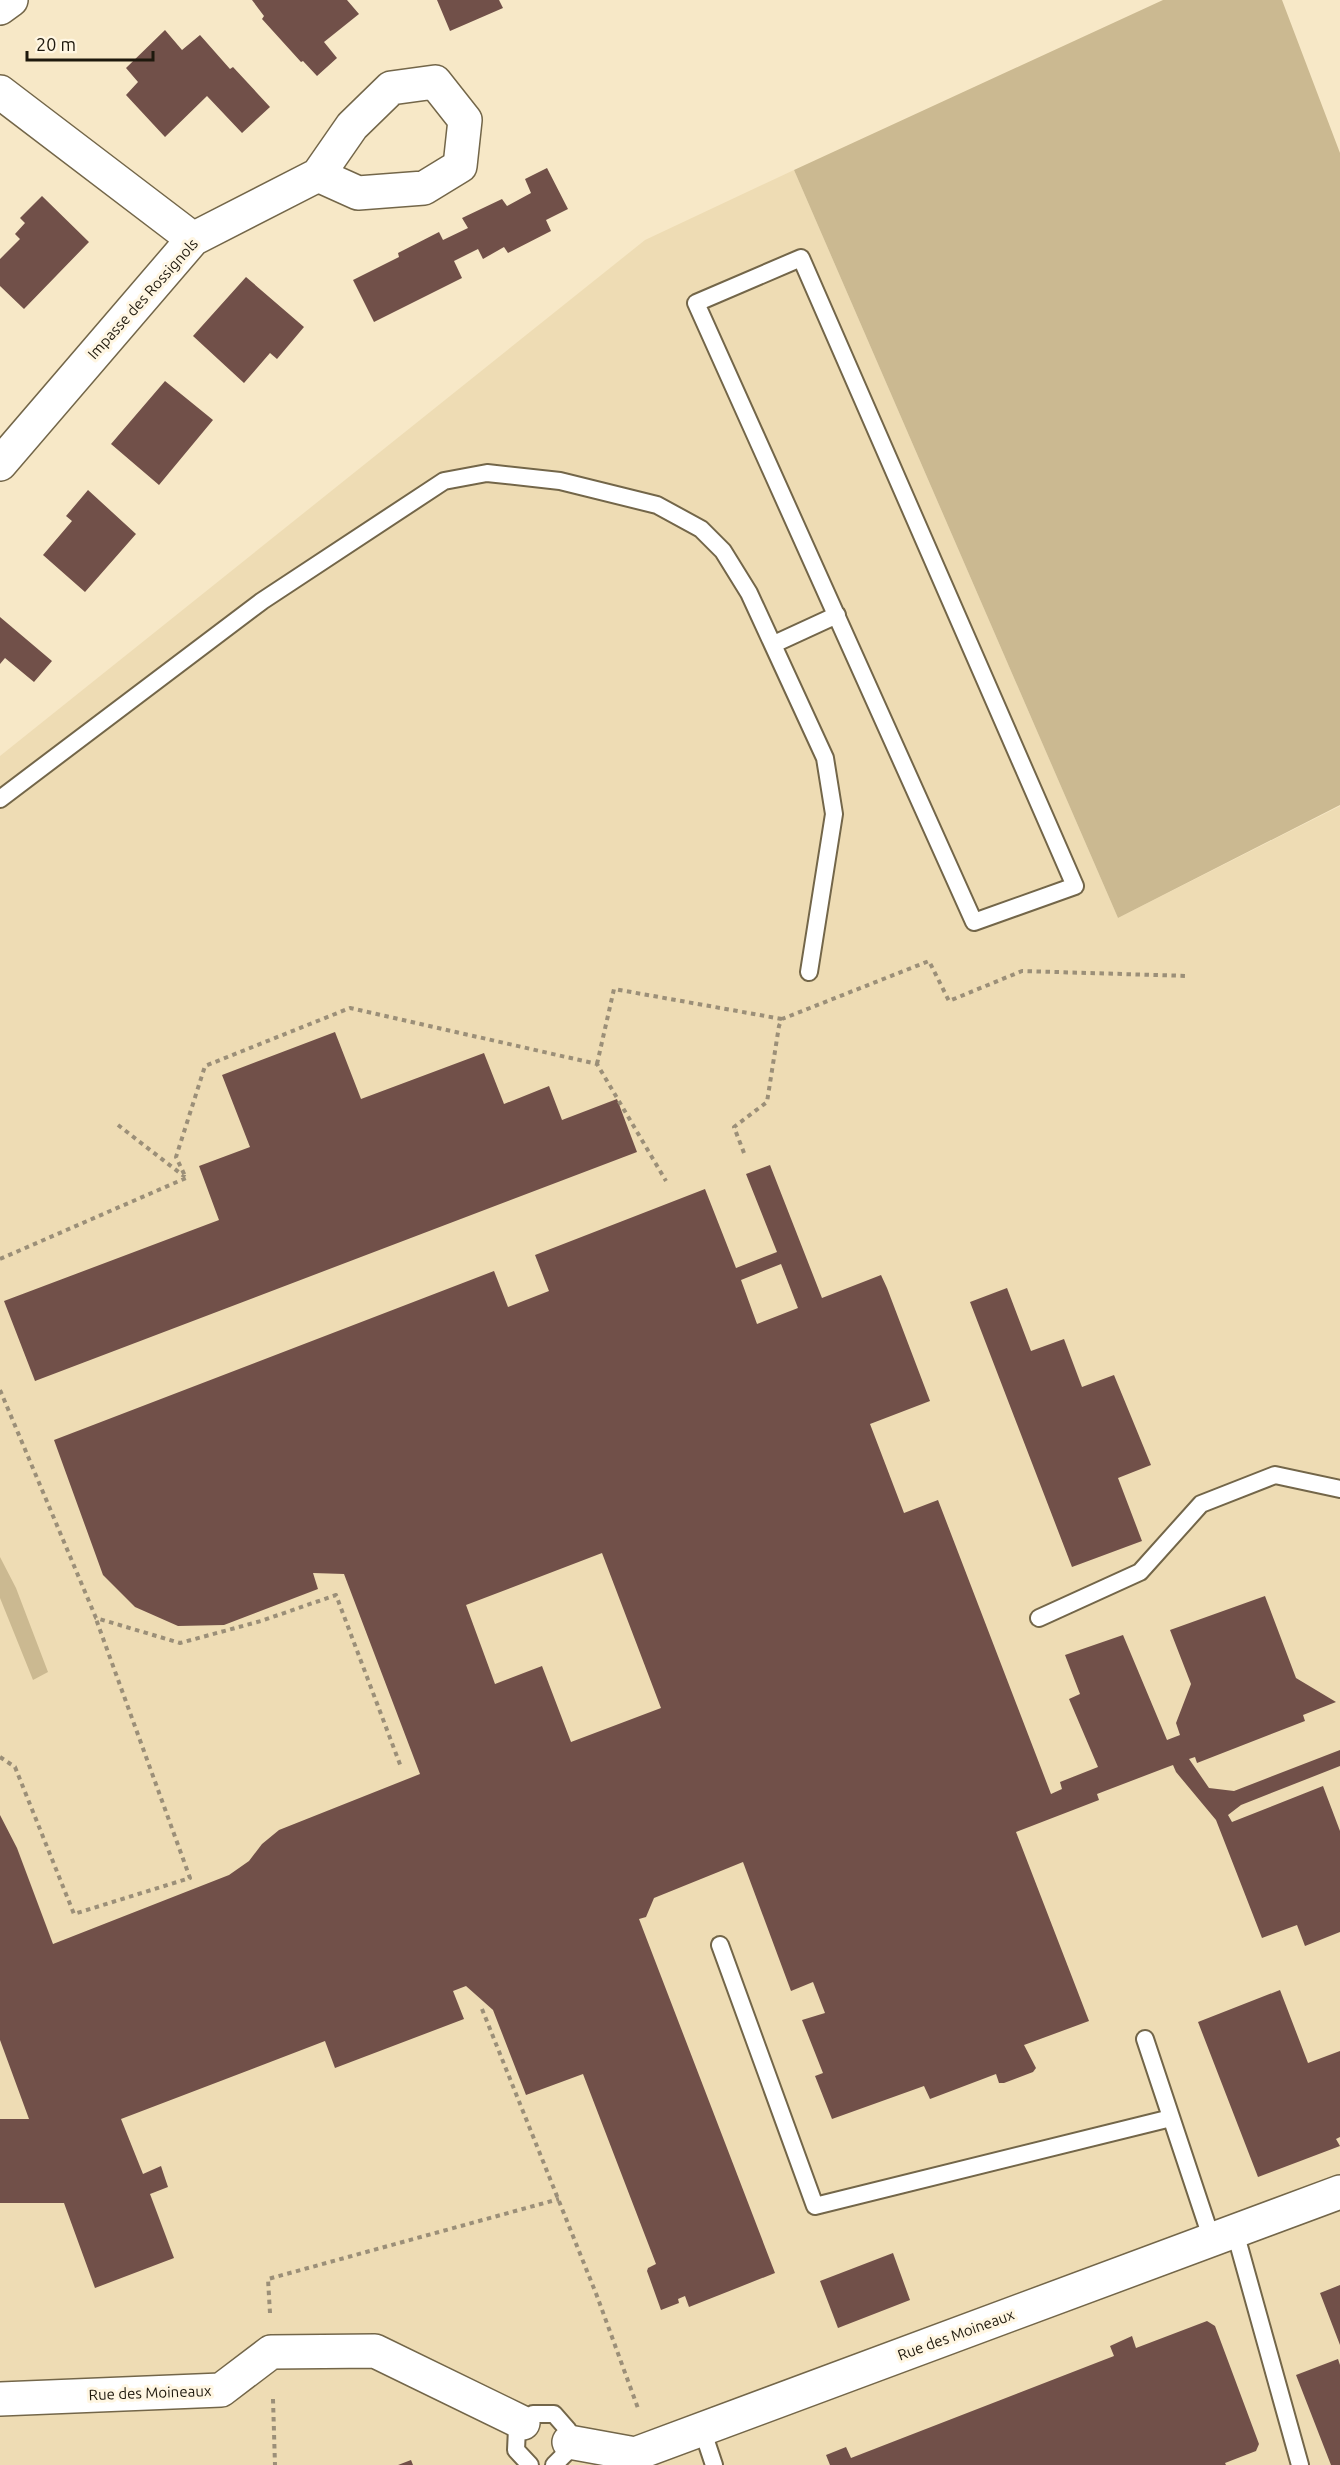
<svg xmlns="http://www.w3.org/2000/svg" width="1340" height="2465" font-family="Ubuntu,sans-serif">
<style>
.built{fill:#eedcb4}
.green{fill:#cbb991}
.building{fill:#715049;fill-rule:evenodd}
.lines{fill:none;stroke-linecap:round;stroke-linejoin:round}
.service-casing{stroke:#736649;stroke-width:20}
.minor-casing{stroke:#736649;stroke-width:36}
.path{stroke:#9b8f78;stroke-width:4;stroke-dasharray:4.5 4.5;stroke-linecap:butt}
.service{stroke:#fff;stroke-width:16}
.minor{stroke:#fff;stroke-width:33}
.labels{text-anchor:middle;stroke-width:6;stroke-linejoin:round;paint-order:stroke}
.street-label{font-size:15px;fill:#1e180d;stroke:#fff6e2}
</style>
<rect width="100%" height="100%" fill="#f7e8c7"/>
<path class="built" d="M794 170 1118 918 1340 806V2465H0V756L645 240Z"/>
<path class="green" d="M1163 0H1282L1340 153V805L1118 918 794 170Z
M0 1557 16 1588 48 1672 33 1680 0 1598Z"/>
<path class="building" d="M252 0H347L359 14 324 42 337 58 317 76 303 61 301 62 262 19 264 16Z
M437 0H499L503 8 450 31Z
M165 30 182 50 200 35 230 69 233 67 270 107 242 133 207 96 165 137 126 95 138 82 126 68Z
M547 168 568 209 546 220 551 231 508 253 504 247 483 259 478 249 454 261 462 278 374 322 353 280 399 257 398 253 439 232 443 240 468 228 462 218 502 199 507 206 531 193 525 179Z
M42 196 89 242 24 309 0 286V259L20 239 15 234 25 223 20 218Z
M246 277 304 327 277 359 270 353 244 383 193 336Z
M165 381 213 420 159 485 111 444Z
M88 490 136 534 85 592 43 555 72 521 66 516Z
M0 617 52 661 34 682 5 658 0 664Z
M335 1032 361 1099 484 1053 504 1104 549 1086 562 1120 617 1099 637 1152 35 1381 4 1301 219 1220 199 1166 250 1147 222 1075Z
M770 1165 822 1298 881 1275 887 1288 930 1401 870 1424 904 1513 938 1500 1051 1794 1062 1789 1060 1782 1098 1767 1069 1699 1080 1694 1065 1655 1123 1635 1167 1740 1180 1735 1176 1723 1191 1684 1170 1630 1265 1596 1296 1678 1336 1702 1303 1715 1305 1721 1197 1763 1195 1757 1189 1759 1209 1788 1234 1791 1340 1750V1766L1241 1805 1228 1815 1232 1822 1323 1786 1340 1831V1932L1305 1946 1297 1925 1262 1938 1216 1820 1176 1772 1173 1765 1165 1768 1097 1794 1099 1800 1016 1832 1089 2021 1024 2045 1036 2068 1033 2072 1004 2083H999L996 2074 930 2099 924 2086 832 2119 815 2076 823 2073 802 2020 825 2013 813 1982 791 1991 743 1862 654 1898 646 1917 639 1919 775 2273 689 2307 685 2296 678 2299 679 2303 661 2310 647 2271 648 2268 656 2264 583 2074 526 2095 493 2010 466 1986 453 1991 464 2019 335 2068 325 2041 121 2119 143 2174 161 2166 168 2187 150 2194 174 2258 95 2288 64 2203H0V2119H29L0 2040V1815L17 1848 53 1944 229 1875 249 1861 262 1844 279 1830 420 1774 344 1574 313 1573 318 1589 224 1625 178 1626 135 1607 103 1575 54 1440 494 1271 508 1307 549 1291 535 1255 705 1189 736 1268 777 1252 746 1174ZM781 1264 798 1308 757 1324 741 1280ZM602 1553 661 1708 571 1742 542 1666 495 1684 466 1605Z
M1007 1288 1031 1351 1064 1339 1082 1387 1114 1375 1151 1465 1118 1478 1142 1541 1072 1567 970 1302Z
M1280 1990 1308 2063 1340 2051V2137L1336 2139 1340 2146 1258 2177 1198 2022Z
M893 2253 910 2300 838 2328 820 2281Z
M1340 2285V2345L1320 2293Z
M1207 2321 1215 2326 1259 2444 1256 2451 1225 2463 1226 2465H830L826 2455 846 2447 851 2458 1114 2356 1110 2346 1132 2336 1136 2348Z
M1338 2359 1340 2365V2465H1331L1296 2375Z
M411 2460 413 2465H398Z"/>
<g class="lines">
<defs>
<path id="service" d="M801 258 1075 886 974 922 696 303Z
M774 644 837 615
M0 799 262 601 444 481 487 473 560 481 657 505 701 529 723 551 749 593 825 758 834 814 809 972
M1039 1618 1140 1572 1201 1504 1275 1475 1340 1489
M720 1945 815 2206 1171 2118
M1145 2039 1212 2240
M1235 2232 1300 2465
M702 2429 714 2465
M530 2465 516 2450 517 2428 533 2414H554L568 2430V2451L554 2465"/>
<path id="minor" d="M0 8 11 0
M0 92 193 239
M0 464 193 239 318 175 352 126 391 88 435 82 465 120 460 166 424 188 358 193 318 175
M0 2399 221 2390 271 2352 375 2351 523 2423
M569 2442 635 2454 1340 2192"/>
</defs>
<use href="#service" class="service-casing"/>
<use href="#minor" class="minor-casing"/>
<path class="path" d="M597 1064 614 989 782 1019
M118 1125 185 1177
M744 1153 734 1127 767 1102 779 1026 782 1019 929 961 949 1001 1022 971 1189 976
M0 1259 186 1178 176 1157 205 1066 350 1008 597 1064 666 1181
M0 1390 96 1618 180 1643 261 1621 336 1595 401 1767
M0 1757 15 1767 74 1914 190 1878 96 1619
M482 2009 597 2296 639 2411
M270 2313 268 2279 559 2199
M273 2399 275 2465"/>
<use href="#service" class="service"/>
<use href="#minor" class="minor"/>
</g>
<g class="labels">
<g class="street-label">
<text transform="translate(143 299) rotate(-48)" y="5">Impasse des Rossignols</text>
<text transform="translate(956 2335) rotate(-20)" y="5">Rue des Moineaux</text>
<text transform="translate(150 2393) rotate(-2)" y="5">Rue des Moineaux</text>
</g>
</g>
<path d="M27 51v9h126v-9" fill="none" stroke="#1e180d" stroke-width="3"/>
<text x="36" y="51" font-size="18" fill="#1e180d" stroke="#fff6e2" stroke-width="4.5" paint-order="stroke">20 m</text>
</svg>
